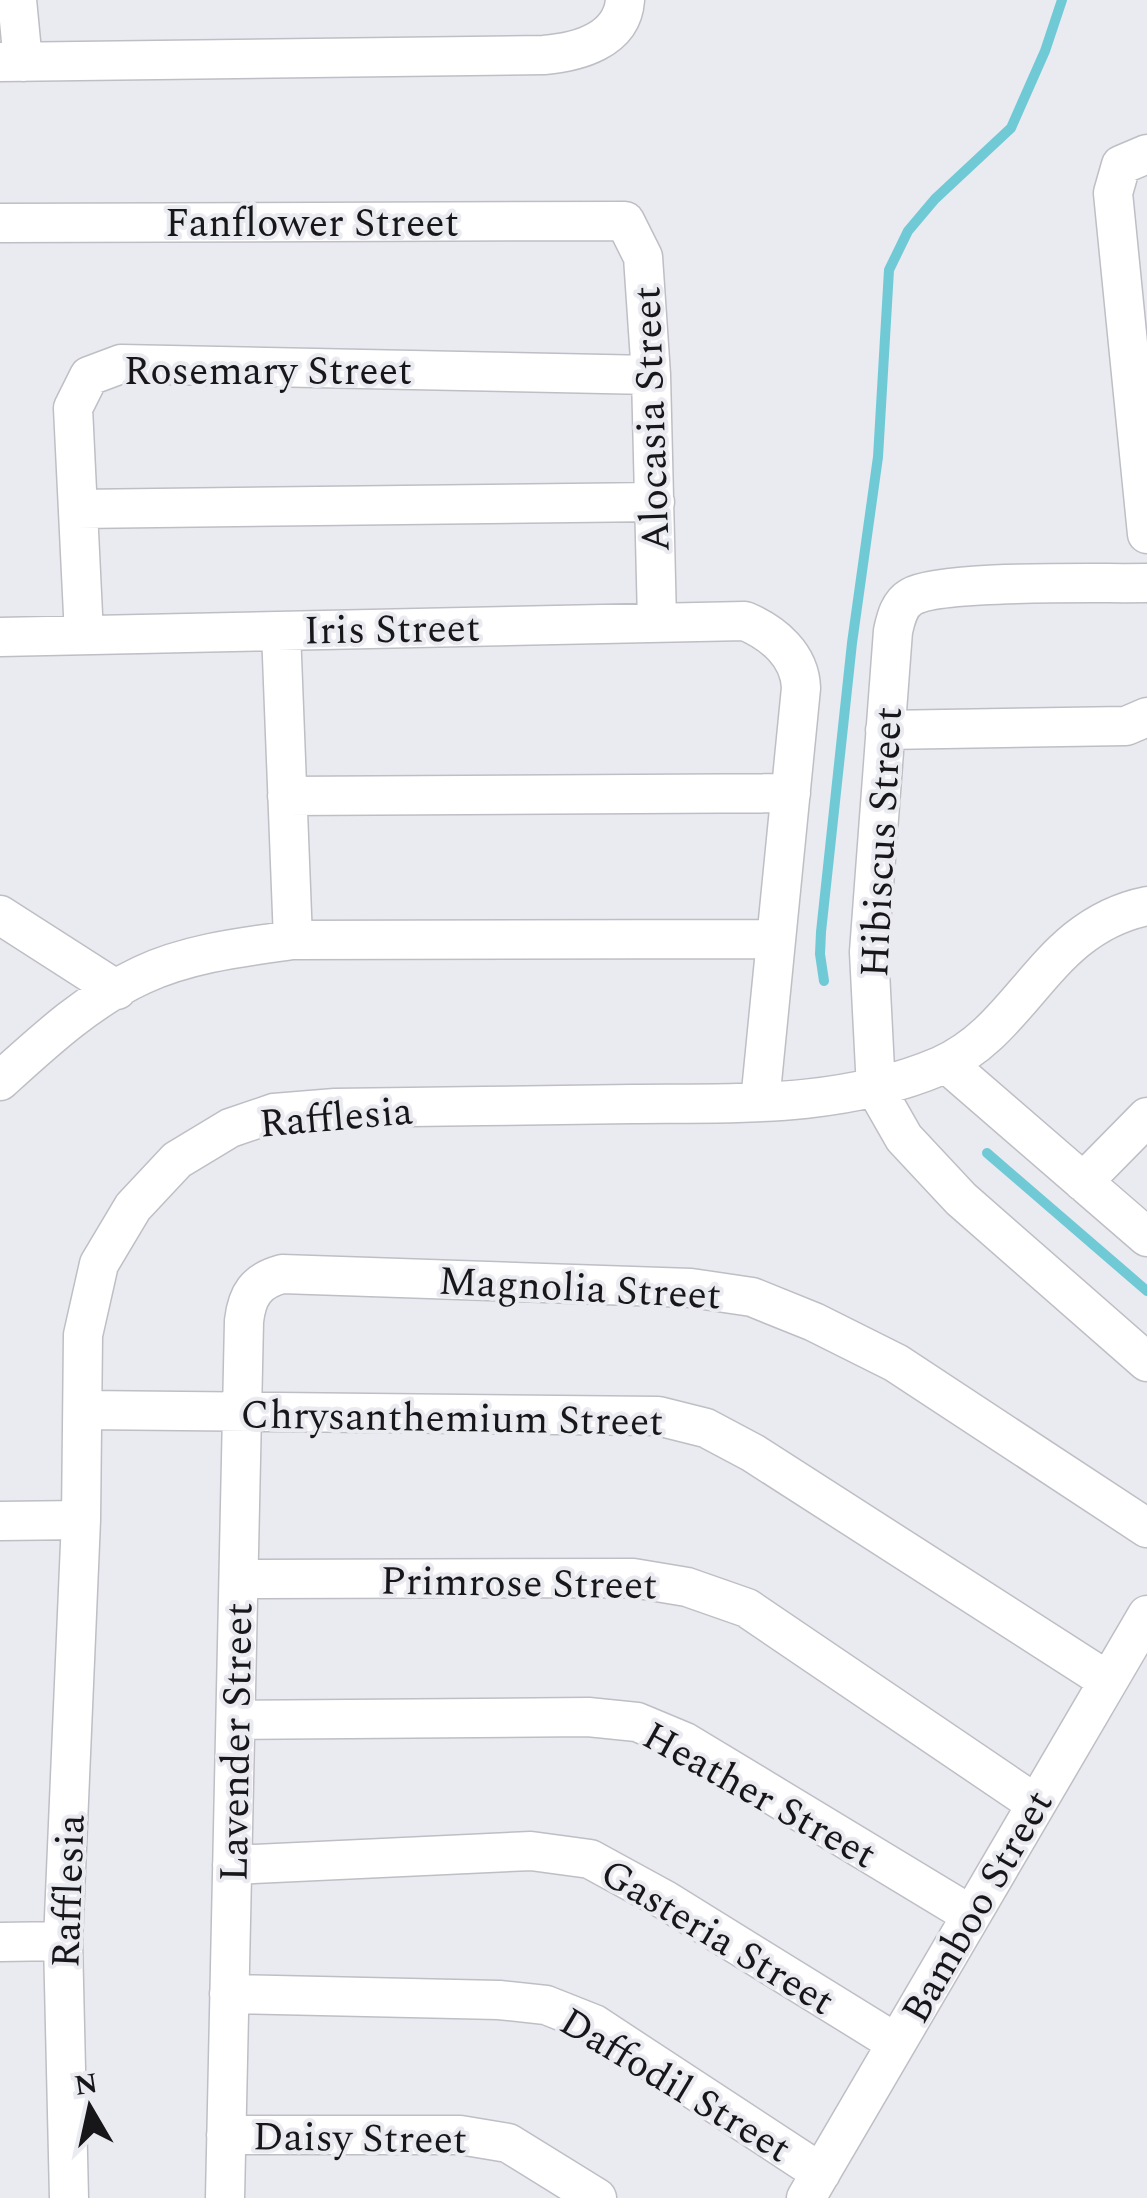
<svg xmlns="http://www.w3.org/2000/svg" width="1147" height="2198" font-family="Spectral,serif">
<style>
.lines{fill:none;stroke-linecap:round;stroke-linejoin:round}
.stream{stroke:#70cad6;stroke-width:10}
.minor-casing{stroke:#bebfc5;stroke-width:41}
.minor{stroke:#fff;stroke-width:38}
.labels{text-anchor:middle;stroke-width:8;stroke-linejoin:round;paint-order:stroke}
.street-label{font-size:40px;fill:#17171a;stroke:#eaeaf1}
</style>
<rect width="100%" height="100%" fill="#eaeaf1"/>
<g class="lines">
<path class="stream" d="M824 981 820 954 821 932 852 643 878 457 889 270 908 231 935 199 1011 128 1045 51 1062 0
M987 1153 1147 1291"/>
<defs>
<path id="minor" d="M17 0 23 62
M0 62 544 55C577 52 622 41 625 0
M1147 154 1121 165 1113 193 1147 534
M0 223 625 221 643 257 651 375 657 621
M78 509 655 502
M1147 583C1102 584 941 579 911 597 899 604 896 618 893 631L869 952 876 1089 904 1138 961 1199 1147 1362
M281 631 293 940
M84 635 73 408 89 376 121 364 651 375
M0 637 745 621C773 633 800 655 801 688L760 1102
M885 730 1126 726 1147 717
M287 796 791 793
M0 915 117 990
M946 1063 1147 1237
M0 1081C44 1041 88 1000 142 975 189 953 243 947 293 940L776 939
M1083 1182 1147 1117
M83 1410 658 1416 706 1428 753 1453 1108 1681
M0 1521 81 1520
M239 1579 633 1578 687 1587 747 1608 1036 1804
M236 1720 588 1717 637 1722 685 1742 971 1915
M232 1865 531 1851 590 1859 665 1900 896 2043
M0 1942 63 1941
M229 1994 499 2000 546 2005 594 2024 821 2173
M226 2135H460L508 2143 597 2198
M69 2198 63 1941 81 1520 83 1335 99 1264 133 1207 177 1160 230 1128 274 1113 335 1108C434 1107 533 1105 632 1104 737 1103 841 1108 940 1066 1025 1029 1044 927 1147 906
M225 2198 244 1321C247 1295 256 1281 282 1274L691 1288 752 1297 814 1322 896 1363 1147 1528
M806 2198 1147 1615"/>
</defs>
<use href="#minor" class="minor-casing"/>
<use href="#minor" class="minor"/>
</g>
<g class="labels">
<g class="street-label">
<text x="312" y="236">Fanflower Street</text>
<text x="268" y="384">Rosemary Street</text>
<text transform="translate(650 419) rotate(-92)" y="14">Alocasia Street</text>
<text transform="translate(392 628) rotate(-1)" y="14">Iris Street</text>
<text transform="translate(880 842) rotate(-87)" y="14">Hibiscus Street</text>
<text transform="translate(336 1116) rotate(-5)" y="14">Rafflesia</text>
<text transform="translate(580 1287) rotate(3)" y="14">Magnolia Street</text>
<text transform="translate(452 1417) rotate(1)" y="14">Chrysanthemium Street</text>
<text transform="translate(519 1582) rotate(1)" y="14">Primrose Street</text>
<text transform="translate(235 1742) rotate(-89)" y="14">Lavender Street</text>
<text transform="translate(760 1794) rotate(29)" y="14">Heather Street</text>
<text transform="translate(67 1891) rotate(-88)" y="14">Rafflesia</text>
<text transform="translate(976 1906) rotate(-60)" y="14">Bamboo Street</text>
<text transform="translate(718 1936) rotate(31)" y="14">Gasteria Street</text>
<text transform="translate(676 2084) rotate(31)" y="14">Daffodil Street</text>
<text transform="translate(360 2137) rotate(1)" y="14">Daisy Street</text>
</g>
</g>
<g transform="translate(90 2108) rotate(351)" stroke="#eaeaf1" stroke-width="8" paint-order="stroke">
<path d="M0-8L18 38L0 25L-18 38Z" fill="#17171a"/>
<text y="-15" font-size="28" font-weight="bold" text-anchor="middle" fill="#17171a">N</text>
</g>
</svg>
